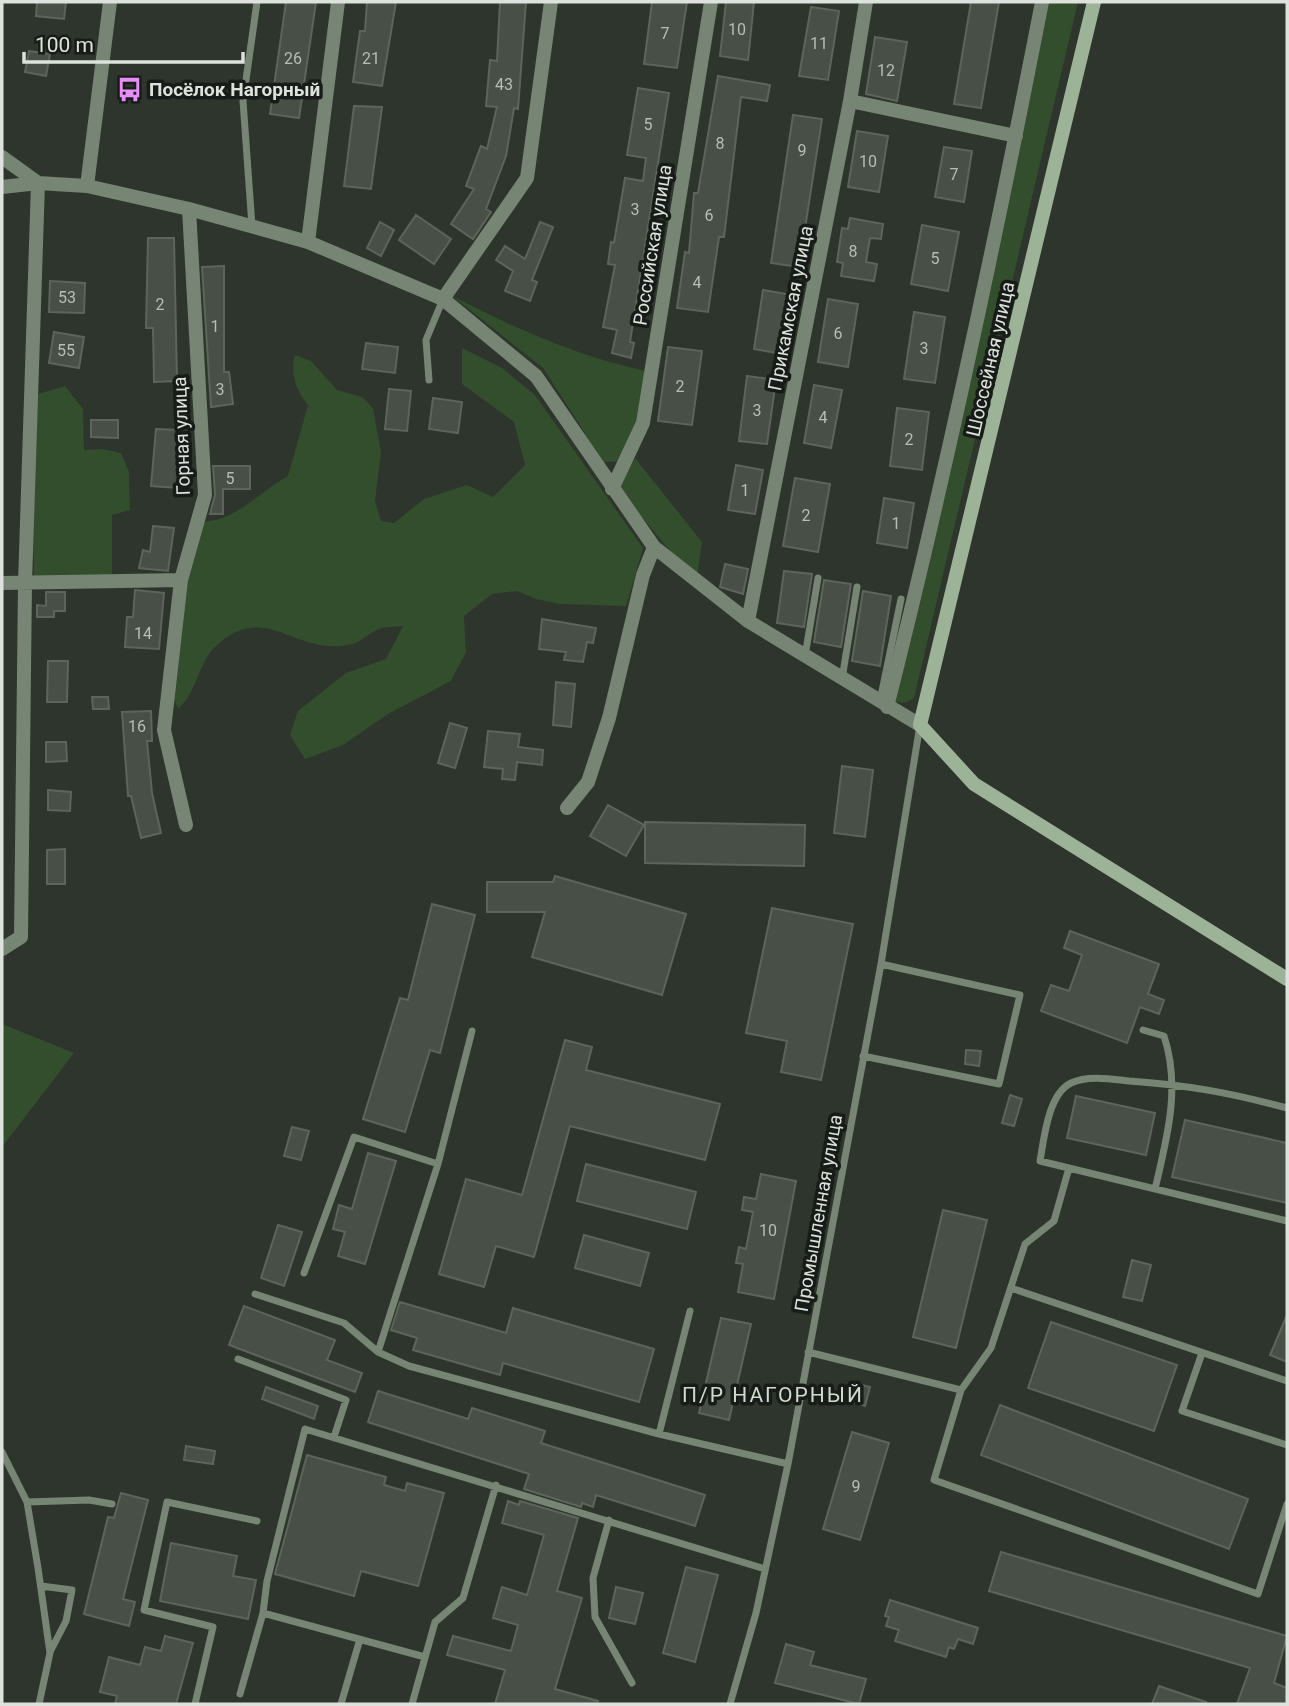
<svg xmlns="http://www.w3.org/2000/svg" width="1289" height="1706" font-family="Roboto,sans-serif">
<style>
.green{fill:#324e2c}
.building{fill:#474f46;stroke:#5d655b;stroke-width:2}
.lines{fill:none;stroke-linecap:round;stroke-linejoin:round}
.lane{stroke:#778574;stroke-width:7}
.street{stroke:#778574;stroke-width:14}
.secondary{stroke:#9db398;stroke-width:14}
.labels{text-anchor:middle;stroke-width:7;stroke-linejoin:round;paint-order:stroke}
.number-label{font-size:16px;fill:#b8bdb6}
.poi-label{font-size:19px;font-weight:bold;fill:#dde2dc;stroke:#181c18;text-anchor:start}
.street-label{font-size:19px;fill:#dde2dc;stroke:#181c18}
.neighbourhood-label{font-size:21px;letter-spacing:2px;fill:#d0dace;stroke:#181c18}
</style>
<rect width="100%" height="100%" fill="#2e352c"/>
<path class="green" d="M1047 2H1078L914 698C907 703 903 704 895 701Z
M451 295C514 328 576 356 646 371L637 424 625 461 602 462 597 459 583 430 543 368Z
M462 348 502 368 535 395 643 548 626 606 560 604 536 599 517 591 492 594 464 616 466 652 451 681 388 714 343 745 305 759 290 735 298 711 346 673 386 659 403 626C395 627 384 626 377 630 368 634 358 644 348 645 293 655 267 601 217 645 198 662 197 693 178 709L173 696 188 580 200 522C237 521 257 493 288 476L308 405C296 390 290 374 295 355L311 361 337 390 362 397 373 408 381 452 375 501 381 521 394 523 424 499 467 485 493 497 525 465 514 422 462 384Z
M65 386 83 409 84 450 102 449 121 453 129 472 130 510 112 515V575L34 578 33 516 38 394Z
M635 458 702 542 697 576 671 552 621 492 620 481Z
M2 1024 74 1053 2 1147Z"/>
<path class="building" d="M37 2H66L64 19 36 16Z
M286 2H316L299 118 270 114Z
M367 2H396L382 86 353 82 360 31H365Z
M500 2H526L518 109 514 108 506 156 486 209 491 212 473 239 451 224 474 189 466 186 481 146 487 149 497 107 486 106 490 60 497 61Z
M652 2H687L677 68 644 64Z
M726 2H754L748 60 720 56Z
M971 2H999L981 108 954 104Z
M811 7 839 11 828 80 799 76Z
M875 37 907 42 897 101 866 94Z
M29 51 50 54 46 76 25 72Z
M718 76 770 85 767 101 741 97 724 237H719L708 312 677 308 685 252 689 253 694 193H698Z
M638 88 669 93 630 342 634 343 631 358 612 353 617 330 603 327 615 265 608 264 611 242 614 243 625 178 643 181 646 158 627 155Z
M354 106 382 107 371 189 344 186Z
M793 115 822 119 799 267 771 263Z
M857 131 888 136 879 192 848 187Z
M944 147 972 151 964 202 935 197Z
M416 215 451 239 434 264 399 240Z
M850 218 883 224 881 239 870 238 866 262 877 264 874 281 841 276 843 263 837 262 842 228 848 229Z
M380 222 394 230 381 256 367 248Z
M540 222 553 227 532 280 537 282 530 301 505 291 513 271 496 260 505 246 525 259Z
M922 225 959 232 948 291 911 284Z
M148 238H174L177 381 154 382 153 328H146Z
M224 266V372H229L233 404 211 407 202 267Z
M50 281 85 283 84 313 49 312Z
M763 290 793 295 783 354 754 349Z
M828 299 858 304 848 367 818 362Z
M914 312 945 317 935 383 904 379Z
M54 332 84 337 79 368 49 363Z
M366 343 398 347 395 373 362 369Z
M668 347 702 351 692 425 658 421Z
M747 376 776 380 767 444 739 441Z
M814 385 842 390 831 448 804 443Z
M389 389 411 391 407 431 385 429Z
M433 398 462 402 458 433 429 429Z
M897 408 929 412 922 470 890 466Z
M91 420H118V438L91 437Z
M156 429 179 430 178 488 151 486Z
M736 465 763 470 755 514 728 510Z
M213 466H250V489H223V514H210L215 495Z
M795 478 830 484 818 552 783 546Z
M884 498 914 503 907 548 877 543Z
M153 526 174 528 168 571 139 568 143 550 150 552Z
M725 564 748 569 743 594 720 587Z
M784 571 812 574 804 627 777 623Z
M824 580 851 584 841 647 814 642Z
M135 590 164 593 159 649 125 647 127 617H133Z
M863 591 891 596 880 666 852 661Z
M46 592H65V611H54V617H37V605L46 606Z
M542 619 596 628 593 643 587 642 583 662 564 660 566 652 539 649Z
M48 661H68L67 702H47Z
M556 682 575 684 571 727 553 725Z
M92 697H108L109 709H93Z
M151 711 152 741H147L152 793 161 833 141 838 131 796H128L122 712Z
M450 723 467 728 455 768 438 763Z
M488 731 520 734 518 747 543 750 542 765 517 762 515 780 502 779 503 769 484 767Z
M46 742H66L67 761 46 762Z
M842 766 873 770 865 837 834 833Z
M48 790 71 792 70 811 48 810Z
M608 805 644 825 626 856 590 836Z
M645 822 805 825 804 866 645 863Z
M65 849V884H47V850Z
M555 876 686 914 662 995 532 957 545 912H487V882H553Z
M432 904 475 915 440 1053 430 1050 405 1132 363 1119 400 998 408 1000Z
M772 908 853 924 821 1080 781 1072 787 1041 746 1033Z
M1070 931 1159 964 1148 994 1164 1000 1159 1014 1140 1007 1127 1043 1041 1011 1051 985 1069 991 1082 955 1064 948Z
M565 1040 592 1047 586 1070 720 1104 705 1160 570 1126 534 1257 496 1246 484 1287 439 1274 466 1179 522 1195Z
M966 1050 981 1051 979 1066 965 1064Z
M1010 1095 1022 1099 1014 1126 1002 1123Z
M1076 1096 1155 1113 1146 1155 1067 1138Z
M1185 1120 1287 1143V1203L1172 1177Z
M292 1127 309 1131 301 1160 284 1156Z
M368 1153 396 1161 365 1264 338 1256 345 1232 333 1229 339 1205 352 1209Z
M586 1164 696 1192 687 1229 577 1201Z
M761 1174 796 1181 774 1299 738 1292 743 1264 736 1263 739 1247 746 1249 753 1212 742 1210 744 1197 756 1199Z
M943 1210 987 1220 956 1348 913 1337Z
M278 1225 302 1232 284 1286 261 1278Z
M584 1235 649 1253 640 1286 575 1268Z
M1132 1260 1151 1265 1142 1301 1123 1297Z
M400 1302 506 1333 513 1308 654 1349 639 1402 503 1363 500 1375 413 1350 417 1338 391 1330Z
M244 1306 335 1340 327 1360 362 1373 355 1392 229 1345Z
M1287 1315V1362L1270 1355Z
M721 1318 751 1324 729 1420 699 1413Z
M1051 1322 1177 1365 1154 1431 1028 1388Z
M858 1384 870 1387 865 1406 853 1402Z
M266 1387 318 1406 314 1419 262 1399Z
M378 1391 468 1419 472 1408 545 1431 541 1443 705 1495 695 1526 596 1495 593 1507 582 1503 581 1507 524 1489 529 1474 368 1422Z
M1000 1405 1248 1499 1229 1549 981 1455Z
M852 1432 889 1443 860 1540 823 1529Z
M186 1446 215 1451 213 1464 184 1460Z
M307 1455 386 1477 384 1485 405 1491 407 1483 444 1493 418 1586 361 1571 354 1596 275 1574Z
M121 1493 148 1500 123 1599 135 1602 129 1626 84 1614 108 1517 114 1518Z
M508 1501 519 1505 520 1501 578 1518 557 1591 582 1598 555 1689 598 1701 597 1704H495L505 1670 447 1655 453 1636 511 1651 518 1625 493 1618 502 1587 527 1595 544 1535 502 1523Z
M171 1543 237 1556 233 1576 256 1580 248 1619 160 1601Z
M1001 1552 1287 1636 1274 1683 1287 1688V1704H1237L1250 1668 989 1591Z
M686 1567 718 1575 695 1662 663 1653Z
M616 1587 643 1593 635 1624 609 1618Z
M890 1600 978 1628 973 1644 958 1639 954 1649 949 1647 946 1657 895 1641 899 1630 886 1626 889 1617 885 1616Z
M165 1636 193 1643 176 1704H115L117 1696 100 1692 109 1657 140 1665 145 1647 161 1651Z
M786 1644 814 1652 810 1665 866 1679 859 1704 775 1683Z
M1159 1686 1206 1702V1704H1152Z"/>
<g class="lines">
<path class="lane" d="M252 226 243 101 257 2
M429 380 426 340 443 299
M805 656 818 578
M842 679 857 587
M880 701 901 599
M1143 1030 1164 1036C1181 1087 1167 1138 1155 1189
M863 1056 999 1084 1020 995 881 964
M1287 1108C1231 1093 1188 1085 1129 1081 1111 1079 1088 1075 1071 1083 1048 1094 1044 1139 1040 1161L1287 1221
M438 1164 472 1031
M304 1273 354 1137 438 1164 378 1352 409 1366 659 1434 788 1464
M1011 1288 1287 1381
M255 1294 344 1323 378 1352
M808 1352 961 1390 934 1480 1258 1594 1287 1504
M1202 1353 1182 1411 1287 1445
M238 1359 346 1400 334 1437
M961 1390 991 1348 1025 1244 1054 1221 1069 1168
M659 1434 690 1311
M2 1452 27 1502 38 1568 50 1653 39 1704
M27 1502 89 1500 112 1504
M609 1520 593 1578 595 1617 632 1683
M41 1586 72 1590 66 1621 50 1652
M425 1657 263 1613 267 1581 305 1429 765 1569
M240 1694 263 1613
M195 1704 213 1627 144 1610 167 1502 257 1521
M341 1704 360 1639
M412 1704 435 1622 463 1598 496 1485
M730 1704 756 1613 788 1464 881 964 920 725"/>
<path class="street" d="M850 101 1016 136
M2 157 38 183
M87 186 110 2
M2 187 38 183 87 186 189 209 308 242 443 299 536 376 654 547 748 621 920 725
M308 242 338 2
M443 299 527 178 551 2
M612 489 643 423 711 2
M2 583 181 580
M748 621 850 101 866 2
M887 707C946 474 996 238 1042 2
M567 808 588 782 609 718 643 575 654 547
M186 825 164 730 181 580 205 495 189 209
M2 949 21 937 25 583 38 183"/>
<path class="secondary" d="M1094 2 920 725 974 784 1287 979"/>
</g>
<defs>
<symbol id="bus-bare" viewBox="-9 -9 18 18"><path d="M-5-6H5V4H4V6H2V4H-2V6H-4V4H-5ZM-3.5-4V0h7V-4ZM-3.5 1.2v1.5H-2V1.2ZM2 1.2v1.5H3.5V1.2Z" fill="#e98dfd" stroke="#181c18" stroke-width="2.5" paint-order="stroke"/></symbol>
</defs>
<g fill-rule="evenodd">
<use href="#bus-bare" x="112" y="72" width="35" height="35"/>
</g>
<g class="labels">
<g class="number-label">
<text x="737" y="35">10</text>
<text x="665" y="39">7</text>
<text x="819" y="49">11</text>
<text x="293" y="64">26</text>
<text x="371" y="64">21</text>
<text x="886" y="76">12</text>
<text x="504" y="90">43</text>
<text x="648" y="130">5</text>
<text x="720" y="149">8</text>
<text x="802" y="156">9</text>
<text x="868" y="167">10</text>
<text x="954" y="180">7</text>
<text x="635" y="215">3</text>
<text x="709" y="221">6</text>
<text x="853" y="257">8</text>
<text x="935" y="264">5</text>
<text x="697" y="288">4</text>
<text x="67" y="303">53</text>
<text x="160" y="310">2</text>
<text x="215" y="332">1</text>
<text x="838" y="339">6</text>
<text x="924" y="354">3</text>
<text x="66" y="356">55</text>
<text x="680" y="392">2</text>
<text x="220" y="395">3</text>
<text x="757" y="416">3</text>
<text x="823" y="423">4</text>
<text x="909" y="445">2</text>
<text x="230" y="484">5</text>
<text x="745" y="496">1</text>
<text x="806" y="521">2</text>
<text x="896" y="529">1</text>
<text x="143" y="639">14</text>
<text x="137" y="732">16</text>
<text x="768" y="1236">10</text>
<text x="856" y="1492">9</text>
</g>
<g class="poi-label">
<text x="149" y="96">Посёлок Нагорный</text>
</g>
<g class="street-label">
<text transform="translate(652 245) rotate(-81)" y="7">Российская улица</text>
<text transform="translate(790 308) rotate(-79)" y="7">Прикамская улица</text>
<text transform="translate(990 359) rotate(-77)" y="7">Шоссейная улица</text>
<text transform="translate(181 436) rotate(-92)" y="7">Горная улица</text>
<text transform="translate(818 1213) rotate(-80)" y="7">Промышленная улица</text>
</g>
<g class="neighbourhood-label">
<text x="773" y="1402">П/Р НАГОРНЫЙ</text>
</g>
</g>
<rect width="1289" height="1706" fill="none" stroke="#dde2dc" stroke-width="7"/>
<path d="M24 52v10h219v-10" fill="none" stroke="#dde2dc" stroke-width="3.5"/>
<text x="35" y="52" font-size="21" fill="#dde2dc" stroke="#181c18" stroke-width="5" paint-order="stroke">100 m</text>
</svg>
